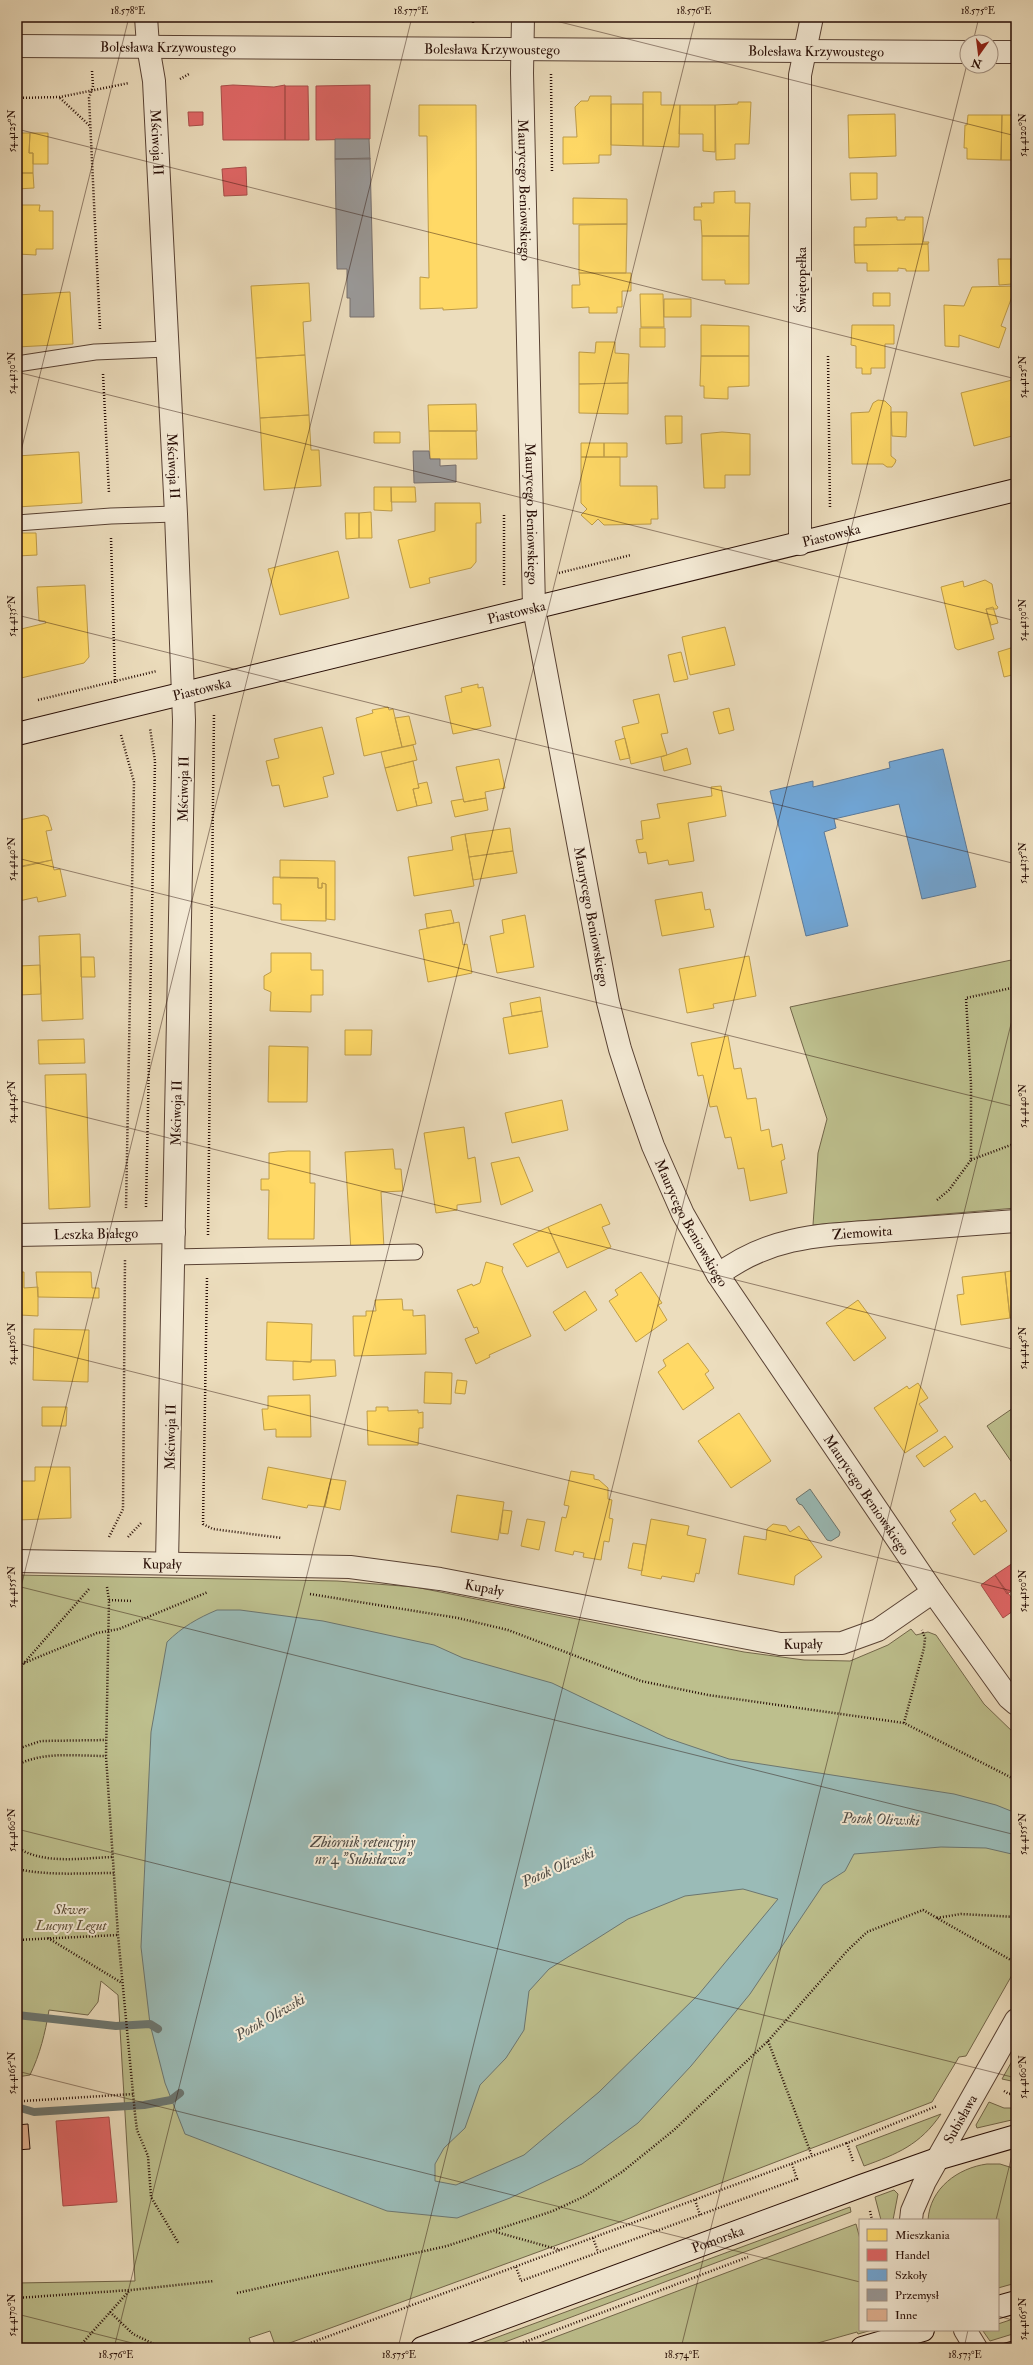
<svg xmlns="http://www.w3.org/2000/svg" width="1033" height="2365" font-family="'IM FELL Double Pica',serif">
<style>
.green{fill:#bdbf8d;stroke:#72664a}
.water{fill:#9abbb7;stroke:#6c7670;fill-rule:evenodd}
.homes{fill:#ffd966;stroke:#be9c49}
.shops{fill:#e06666;stroke:#a94c49}
.schools{fill:#6fa8dc;stroke:#5a7a9c}
.industry{fill:#999;stroke:#776f6d}
.lines{fill:none;stroke-linecap:round;stroke-linejoin:round}
.stream{stroke:#6c7670;stroke-width:8}
.building{fill:#e2b292;stroke:#280e06}
.lane-casing{stroke:#594234;stroke-width:17}
.street-casing{stroke:#594234;stroke-width:24}
.secondary-casing{stroke:#280e06;stroke-width:24}
.path{stroke:#280e06;stroke-width:2.5;stroke-dasharray:1 2;stroke-linecap:butt}
.lane{stroke:#f3e9d4;stroke-width:15}
.street{stroke:#f3e9d4;stroke-width:22}
.secondary{stroke:#f3e9d4;stroke-width:22}
.tram{stroke:#280e06;stroke-width:1}
.ticks{fill:none;stroke:#280e06;stroke-width:1;stroke-opacity:0.45}
.labels{text-anchor:middle;stroke-width:4;stroke-linejoin:round;paint-order:stroke}
.street-label{font-size:14px;fill:#280e06;stroke:#f3e9d4}
.park-label{font-size:14px;font-style:italic;fill:#5c4c35;stroke:#f3e9d4}
.water-label{font-size:15px;font-style:italic;fill:#504b44;stroke:#f3e9d4}
.neatline{fill:none;stroke:#280e06;stroke-width:1.5}
.ticks-label{font-size:10px;text-anchor:middle;fill:#280e06}
</style>
<rect width="100%" height="100%" fill="#ecddbd"/>
<filter id="stains"><feTurbulence type="fractalNoise" baseFrequency=".005" numOctaves="4"/><feColorMatrix values="0 0 0 0 .2 0 0 0 0 .09 0 0 0 0 .02 0 0 0 .5 -.17"/></filter>
<radialGradient id="worn" r=".72"><stop offset=".6" stop-color="#630" stop-opacity="0"/><stop offset="1" stop-color="#630" stop-opacity=".3"/></radialGradient>
<path class="green" d="M1016 959V1208L813 1225 818 1153 827 1119 790 1007Z
M1016 1406V1484L1012 1478 1015 1467 987 1426Z
M17 1575 337 1581 415 1587 744 1652 804 1660 850 1661 888 1645 911 1629 916 1635 928 1632 936 1635 984 1704 1016 1735V1968L966 2056 959 2057 932 2102 609 2226 276 2348 270 2331 249 2338 252 2348H17V2283L135 2281 118 1995 101 1981 98 2002 88 2015 49 2010C45 2034 40 2054 30 2075L17 2077Z
M1016 2054V2082L1002 2079Z
M989 2102 1004 2108H1016V2119L977 2128 976 2125Z
M941 2114C920 2145 897 2154 864 2166L856 2146Z
M987 2164H1000L1016 2169V2283L998 2288V2220H928C930 2188 958 2168 987 2164Z
M894 2190 898 2194 893 2220H881L875 2197Z
M850 2207 851 2212 489 2348H468Z
M856 2224 860 2239V2330H872L858 2334 857 2332 800 2348H526Z
M1016 2318V2333L990 2341 983 2331 998 2330V2324Z"/>
<path class="water" d="M810 1489 840 1532 839 1536 831 1541 827 1540 802 1505 799 1504 796 1499Z
M217 1610H240L323 1621 434 1645 463 1658 552 1683 667 1738 729 1759 954 1794 996 1805 1016 1813V1855L986 1848 941 1847 854 1854 845 1871 823 1885 750 1994 691 2066 638 2123 582 2164 510 2198 457 2218 387 2211 185 2134 165 2083 150 2024 141 1947 151 1732 167 1642C182 1627 198 1618 217 1610ZM743 1889 778 1899 699 1994 599 2092 524 2155 456 2185 435 2181V2164L444 2148 465 2128 480 2085 506 2058 524 2030 529 1991 549 1969 628 1919 685 1896Z"/>
<path class="homes" d="M643 92H661V105H680L679 147 643 146Z
M590 96H611V155H599V163L563 164V137H577L575 107 581 101H588Z
M738 102H751L749 144H735V159L716 160 715 105 738 104Z
M611 104H643V146L611 145Z
M419 105H476L477 308 443 310V308L420 309V277L429 278 427 136H419Z
M680 105H715V152L703 151V134H679Z
M895 114 896 156 849 158 848 115Z
M968 115H1002L1001 160 967 159V148H964L965 125H967Z
M1002 115H1016V160H1001Z
M17 133H30L29 153H33V173H17Z
M30 133H48V164H33V153H29Z
M17 173H33L34 188 17 189Z
M850 173H877V199L851 200Z
M735 191V203H750L749 236H702L701 220H694V207H702L701 203H714V192Z
M573 198 627 199V224H573Z
M17 205H40L39 211H53V249H36V255L17 254Z
M897 217V220H905V217H923V242H929L928 244 854 245V227H866V218Z
M627 224 626 273H579V225Z
M702 236H749V284H725V280H702Z
M928 244 929 271H906V269L898 268V271H867V263H855L854 245Z
M1011 258H1016V285H1012Z
M998 259H1011L1012 284 999 285Z
M579 273H631V291H622V307H617V313H589V307L572 308V285H580Z
M309 283 311 321 303 322 305 355 256 358 251 286Z
M1016 286 1001 326 1006 328 999 348 959 335V347L945 346 944 305 964 306 972 287Z
M70 292 73 344 17 347V295Z
M873 293H890V306H873Z
M640 294H663L664 327H641Z
M664 299H691V317H664Z
M701 325 749 326V356H701Z
M852 325H894V344H885V368H871V374H862V368H856V346L851 345Z
M640 328H665V347H640Z
M596 342H615V353L629 354 628 383 579 384V352L595 353Z
M305 355 309 415 260 418 256 358Z
M701 356H749V386L728 387V399L704 398V386H700Z
M1016 379V435L974 446 961 393Z
M628 383V414L579 413V384Z
M878 400 885 401 891 407V456L896 460 895 463 892 467H887L883 464H852L851 413 869 412 873 403Z
M476 404 477 431H429L428 405Z
M891 412H907L906 437 892 436Z
M309 415 311 450H319L321 486 264 490 260 418Z
M665 416H682V443L666 444Z
M429 431H476L477 459H430Z
M374 432H400V443H374Z
M722 432 750 434V475H725V488H704L701 434Z
M581 443H604V457H581Z
M604 443H627V457H604Z
M79 452 82 503 17 507V456Z
M581 457H620V486H657L658 519H651V524L604 525 598 519 592 525 581 515 587 509 581 503Z
M374 487H391L392 511 374 510Z
M391 487H415L416 502H391Z
M435 503H480L481 523H476V562L471 568 429 578 430 583 410 588 398 540 435 531Z
M371 512 372 538H359V513Z
M345 513H359V538L346 539Z
M17 533H36L37 555 17 556Z
M338 551 349 598 280 615 268 569Z
M1016 569V583L1013 570Z
M985 580 992 584 996 605 998 607 997 609H986L994 639 958 650 955 648 941 587 963 581 964 587Z
M85 585 89 657 84 663 17 679V630L46 623 45 621H39L37 587Z
M993 607 998 623 991 625 986 609Z
M725 627 735 665 690 675 682 637Z
M1014 647 1016 674 1004 677 998 652Z
M681 652 688 679 674 682 668 655Z
M478 684V688L483 687 491 726 453 734 445 696 462 692 461 688Z
M659 694 668 733 661 734 667 755 631 764 622 727 639 723 633 700Z
M388 707 389 710 393 709 402 747 364 756 356 718 373 713 372 710Z
M729 708 734 730 719 734 713 712Z
M409 716 416 744 402 747 395 718Z
M322 727 334 774 323 777 328 797 284 807 279 785 272 786 266 761 279 758 274 739Z
M625 738 630 758 620 760 615 741Z
M413 745 417 760 385 768 381 752Z
M687 748 691 764 664 771 661 757Z
M499 759 505 788 485 792 486 798 464 802 456 767Z
M413 761 419 788 413 789 417 806 397 811 385 768Z
M427 782 432 803 417 806 413 789 419 788 418 784Z
M721 786 726 816 688 823 694 861 669 865 668 860 648 864 646 852 639 853 636 840 643 839 641 821 660 818 657 804 712 796 711 787Z
M486 798 488 810 455 817 451 801 463 799 464 802Z
M44 815 48 817 52 830 46 831 52 860 17 867V827H21L19 820Z
M510 828 513 851 469 857 465 834Z
M465 834 474 886 414 896 408 857 453 850 451 837Z
M513 851 517 873 473 880 469 857Z
M52 860 54 870 60 869 66 896 38 902 37 897 19 901 17 868Z
M280 860 335 861V920L326 919V884L322 883V888H318V878H280Z
M273 877 318 878V888H322V883L326 884V921L281 920V904H273Z
M17 892 21 905 17 906Z
M702 892 705 910 710 909 714 927 662 936 655 900Z
M451 910 454 923 427 928 425 914Z
M525 915 534 967 497 973 490 936 504 933 502 920Z
M459 922 463 945 467 944 472 973 428 982 419 930Z
M80 934 83 1019 42 1021 39 936Z
M271 953H311V970H323V995H311V1012L270 1011 271 992 264 989V976L271 972Z
M749 956 756 996 713 1004 714 1008 687 1013 679 969Z
M81 957H94L95 977H81Z
M40 965 41 994 20 995 19 966Z
M540 997 542 1011 512 1016 510 1003Z
M542 1011 548 1047 509 1054 503 1018Z
M345 1030H372L371 1055H345Z
M728 1036 734 1069 741 1068 747 1099 756 1098 761 1131 769 1129 772 1147 782 1144 785 1159 781 1161 787 1193 750 1201 744 1168 738 1169 731 1137 725 1138 717 1106 710 1107 703 1075 698 1076 691 1043Z
M84 1039 85 1063 39 1064 38 1040Z
M269 1046 308 1047 307 1102H268Z
M86 1074 90 1207 49 1209 45 1075Z
M562 1100 568 1130 512 1143 505 1113Z
M464 1127 468 1159 475 1157 481 1202 457 1205V1210L436 1213 424 1133Z
M393 1149 395 1169H401L403 1191 381 1192 384 1248 351 1251 345 1152Z
M288 1151H310V1183H315L314 1239H268L269 1190H261V1179H269V1153Z
M519 1157 533 1191 501 1205 491 1163Z
M601 1204 610 1224 602 1227 611 1247 567 1268 548 1227Z
M548 1227 559 1252 527 1267 513 1244Z
M486 1262 503 1267 502 1271 531 1336 489 1355 490 1357 476 1364 465 1339 479 1333 477 1327 474 1328 457 1290 472 1284 473 1286 480 1283Z
M1016 1270V1318H1010L1005 1272Z
M17 1272H24V1288L38 1287V1316L20 1315V1309H17Z
M36 1272H91L92 1288H99V1298L38 1297Z
M641 1272 662 1303 658 1305 667 1320 636 1342 609 1301 618 1295 615 1290Z
M1005 1272 1010 1318 961 1325 957 1295 964 1294 962 1277Z
M585 1291 597 1310 565 1331 553 1312Z
M402 1299 403 1310H413V1316L425 1315 426 1354 354 1356 353 1316H366V1311H376L375 1300Z
M858 1300 886 1338 854 1361 826 1323Z
M267 1322 312 1324 311 1362 266 1360Z
M34 1329 89 1330 88 1382 33 1380Z
M688 1343 709 1371 705 1374 714 1388 683 1410 658 1372 666 1366 663 1360Z
M311 1360H335L336 1376 293 1380V1361L311 1362Z
M425 1372 452 1373 451 1404 424 1403Z
M457 1380 467 1381 465 1394 455 1393Z
M918 1383 928 1398 919 1404 938 1431 905 1453 874 1408 907 1386 909 1389Z
M310 1395 311 1437H276V1429L264 1430 262 1409H268V1396Z
M42 1407H67L66 1426H42Z
M376 1407H388V1411L418 1410V1413L423 1412V1428H419L418 1445H368L367 1411H376Z
M739 1413 771 1461 731 1488 698 1441Z
M945 1436 953 1447 924 1467 916 1456Z
M35 1467H70L71 1518 17 1520V1481H35Z
M268 1467 331 1479 325 1507 308 1505 307 1508 262 1499Z
M571 1471 594 1475V1479L599 1480 608 1488V1499L612 1500 609 1518 613 1519 609 1542 604 1541 601 1560 583 1557 584 1553 574 1551 573 1555 555 1551 562 1517 566 1518 569 1506 564 1505Z
M331 1479 346 1481 340 1510 325 1507Z
M975 1493 981 1502 985 1500 1007 1531 974 1555 952 1523 956 1520 950 1511Z
M457 1495 504 1502 498 1540 451 1532Z
M1016 1505V1516L1011 1508Z
M503 1510 512 1511 508 1534 500 1533Z
M527 1519 545 1522 539 1550 521 1546Z
M651 1519 689 1526 687 1535 706 1539 699 1574 696 1573 694 1582 662 1576 661 1579 641 1575Z
M773 1524 786 1526 790 1532 799 1526 822 1557 795 1576 794 1585 738 1574 744 1536 766 1540 767 1529Z
M633 1543 646 1545 642 1571 628 1568Z"/>
<path class="shops" d="M233 85 274 87 285 85V140H223L221 86Z
M370 85V139L316 140V86Z
M285 86H308L309 140H285Z
M188 112H203V125L189 126Z
M246 167 247 195 224 196 222 169Z
M1016 1561V1588L1007 1594 995 1575Z
M995 1575 1016 1604V1609L1003 1618 981 1585Z
M109 2117 117 2202 63 2206 56 2121Z"/>
<path class="schools" d="M943 749 976 887 922 899 899 804 834 819 836 828 824 832 848 926 806 936 770 791 813 781V787L890 768 889 762Z"/>
<path class="industry" d="M335 139H369L370 159H335Z
M370 158 374 317H350V298H347V269H337L335 159Z
M413 451H429L430 459H440V466L456 465V482L414 483Z"/>
<g class="lines">
<path class="stream" d="M17 2015 116 2026 150 2024 158 2029
M17 2107 34 2112 144 2105 171 2100 180 2093"/>
</g>
<path class="building" d="M28 2124 30 2149 17 2150V2125Z"/>
<g class="lines">
<defs>
<path id="lane" d="M17 364 95 352 167 349
M17 523 111 516 176 514
M173 1257 415 1252"/>
<g id="street">
<path id="s1" d="M146 17 148 46 154 81 176 514 184 720 167 1563"/>
<path id="s2" d="M523 17 522 73 534 608 608 1002 620 1049 634 1092 653 1146 683 1214 718 1275 933 1592 1009 1698 1016 1704"/>
<path id="s3" d="M17 46 967 52"/>
<path d="M991 52H1016"/>
<path d="M800 544V75L812 17"/>
<path id="s4" d="M17 1235 174 1232"/>
<path id="s5" d="M718 1275C773 1233 829 1235 895 1230 935 1227 976 1224 1016 1221"/>
<path id="s6" d="M17 1561 350 1567 440 1579 780 1644 842 1643 878 1630 933 1592"/>
<path id="s7" d="M911 2220 912 2211 925 2181 1016 2020"/>
<path d="M965 2330 976 2348"/>
</g>
<g id="secondary">
<path id="s8" d="M17 734 1016 490"/>
<path d="M998 2307 1016 2302"/>
<path id="s9" d="M422 2348 861 2186 937 2159 1016 2136"/>
<path d="M862 2348 923 2330"/>
</g>
</defs>
<use href="#lane" class="lane-casing"/>
<use href="#street" class="street-casing"/>
<use href="#secondary" class="secondary-casing"/>
<path class="path" d="M924 17 1016 19
M473 23V17
M92 71 93 86 89 98 100 329
M551 74 552 173
M180 79 189 74
M17 98 60 97 129 83
M60 98 90 126
M828 356 830 509
M103 374 109 493
M504 515V586
M111 538 115 683
M559 573 631 555
M38 700 157 671
M121 735 134 782 126 1208
M971 1160 1016 1143
M937 1200 949 1190 971 1160V1084L966 998 1016 987
M146 1207 155 761 150 728
M208 1235 214 713
M207 1278 203 1524 213 1529 282 1538
M109 1537 123 1509 125 1259
M128 1537 142 1522
M107 1587 109 1600 106 1756 118 1935 135 2114 137 2130 148 2156 151 2197 179 2244
M310 1594 458 1618 508 1630 641 1681 708 1695 904 1723 1016 1780
M109 1600 133 1601
M24 1663 97 1633 119 1629 208 1592
M17 1671 89 1589
M904 1723 924 1648 925 1638 922 1630
M17 1749 41 1741 106 1740
M17 1765C44 1751 76 1756 106 1756
M17 1847C42 1865 83 1858 112 1857
M17 1869C49 1876 82 1873 114 1873
M937 1918 961 1914 1016 1917
M48 1938 122 1983
M17 1940 118 1935
M768 2041 812 2156
M1004 2091 1009 2094 1016 2093
M24 2101 133 2094
M853 2161 847 2143 937 2106
M695 2200 700 2215
M870 2211 872 2220
M496 2232 560 2250
M593 2238 598 2252
M516 2267 521 2281 797 2179 792 2164
M237 2293 447 2246 553 2211 585 2196 622 2172 674 2130 768 2041 847 1951 867 1932 923 1910 1016 1963
M17 2298 131 2290 214 2281
M110 2312 133 2334 162 2348
M78 2348 130 2290
M297 2348 847 2143
M509 2348 748 2257"/>
<use href="#lane" class="lane"/>
<use href="#street" class="street"/>
<use href="#secondary" class="secondary"/>
<path class="tram" d="M987 2348 1016 2340"/>
</g>
<path class="ticks" d="M540 17 1016 136M973 42 979 17M17 129 1016 379M17 372 1016 621M17 467 129 17M17 615 1016 864M17 858 1016 1107M17 1100 1016 1350M17 1343 1016 1592M17 1586 1016 1835M17 1603 412 17M17 1829 1016 2078M17 2071 860 2282M996 2220 1016 2139M17 2314 152 2348M998 2316 1016 2321M114 2348 696 17M398 2348 967 64M681 2348 1016 1004M964 2348 968 2330"/>
<g class="labels">
<g class="street-label">
<text dy="5" stroke="none"><textPath href="#s3" startOffset="151">Bolesława Krzywoustego</textPath></text>
<text dy="5" stroke="none"><textPath href="#s3" startOffset="475">Bolesława Krzywoustego</textPath></text>
<text dy="5" stroke="none"><textPath href="#s3" startOffset="799">Bolesława Krzywoustego</textPath></text>
<text dy="5" stroke="none"><textPath href="#s1" startOffset="126">Mściwoja II</textPath></text>
<text dy="5" stroke="none"><textPath href="#s2" startOffset="173">Maurycego Beniowskiego</textPath></text>
<text transform="translate(801 280) rotate(-90)" y="5">Świętopełka</text>
<text dy="5" stroke="none"><textPath href="#s1" startOffset="450">Mściwoja II</textPath></text>
<text dy="5" stroke="none"><textPath href="#s2" startOffset="497">Maurycego Beniowskiego</textPath></text>
<text dy="5" stroke="none"><textPath href="#s8" startOffset="838">Piastowska</textPath></text>
<text dy="5" stroke="none"><textPath href="#s8" startOffset="514">Piastowska</textPath></text>
<text dy="5" stroke="none"><textPath href="#s8" startOffset="190">Piastowska</textPath></text>
<text transform="translate(183 789) rotate(-89)" y="5">Mściwoja II</text>
<text dy="5" stroke="none"><textPath href="#s2" startOffset="905">Maurycego Beniowskiego</textPath></text>
<text transform="translate(176 1113) rotate(-89)" y="5">Mściwoja II</text>
<text dy="5" stroke="none"><textPath href="#s2" startOffset="1229">Maurycego Beniowskiego</textPath></text>
<text dy="5" stroke="none"><textPath href="#s5" startOffset="153">Ziemowita</textPath></text>
<text dy="5" stroke="none"><textPath href="#s4" startOffset="79">Leszka Białego</textPath></text>
<text transform="translate(170 1437) rotate(-89)" y="5">Mściwoja II</text>
<text dy="5" stroke="none"><textPath href="#s2" startOffset="1553">Maurycego Beniowskiego</textPath></text>
<text dy="5" stroke="none"><textPath href="#s6" startOffset="145">Kupały</textPath></text>
<text dy="5" stroke="none"><textPath href="#s6" startOffset="469">Kupały</textPath></text>
<text dy="5" stroke="none"><textPath href="#s6" startOffset="793">Kupały</textPath></text>
<text dy="5" stroke="none"><textPath href="#s7" startOffset="113">Subisława</textPath></text>
<text dy="5" stroke="none"><textPath href="#s9" startOffset="315">Pomorska</textPath></text>
</g>
<g class="park-label">
<text x="71" y="1914">Skwer<tspan x="71" dy="16">Lucyny Legut</tspan></text>
</g>
<g class="water-label">
<text transform="translate(881 1819) rotate(2)" y="5">Potok Oliwski</text>
<text x="363" y="1847">Zbiornik retencyjny<tspan x="363" dy="17">nr 4 "Subisława"</tspan></text>
<text transform="translate(558 1867) rotate(-24)" y="5">Potok Oliwski</text>
<text transform="translate(270 2017) rotate(-30)" y="5">Potok Oliwski</text>
</g>
</g>
<rect width="1033" height="2365" fill="none" stroke="#ecddbd" stroke-width="44"/>
<rect x="859" y="2219" width="140" height="112" fill="#f3e9d4" stroke="#a29182"/>
<rect x="867" y="2229" width="20" height="12" fill="#ffd966" stroke="#a29182"/>
<text x="895" y="2239" font-size="12" fill="#280e06">Mieszkania</text>
<rect x="867" y="2249" width="20" height="12" fill="#e06666" stroke="#a29182"/>
<text x="895" y="2259" font-size="12" fill="#280e06">Handel</text>
<rect x="867" y="2269" width="20" height="12" fill="#6fa8dc" stroke="#a29182"/>
<text x="895" y="2279" font-size="12" fill="#280e06">Szkoły</text>
<rect x="867" y="2289" width="20" height="12" fill="#999999" stroke="#a29182"/>
<text x="895" y="2299" font-size="12" fill="#280e06">Przemysł</text>
<rect x="867" y="2309" width="20" height="12" fill="#e2b292" stroke="#a29182"/>
<text x="895" y="2319" font-size="12" fill="#280e06">Inne</text>
<g transform="translate(979 54) rotate(194)"><circle r="19" fill="#f3e9d4" stroke="#a29182"/>
<path d="M0-3L7 15L0 10L-7 15Z" fill="#8f2418"/>
<text y="-6" font-size="11" font-weight="bold" text-anchor="middle" fill="#280e06">N</text>
</g>
<rect x="22" y="22" width="989" height="2321" class="neatline"/>
<g class="ticks-label">
<text x="128" y="14">18.578°E</text>
<text x="411" y="14">18.577°E</text>
<text x="694" y="14">18.576°E</text>
<text x="978" y="14">18.575°E</text>
<text transform="translate(11 131) rotate(-90)" y="4">54.4125°N</text>
<text transform="translate(1022 135) rotate(-90)" y="4">54.4120°N</text>
<text transform="translate(11 373) rotate(-90)" y="4">54.4130°N</text>
<text transform="translate(1022 377) rotate(-90)" y="4">54.4125°N</text>
<text transform="translate(11 616) rotate(-90)" y="4">54.4135°N</text>
<text transform="translate(1022 620) rotate(-90)" y="4">54.4130°N</text>
<text transform="translate(11 859) rotate(-90)" y="4">54.4140°N</text>
<text transform="translate(1022 863) rotate(-90)" y="4">54.4135°N</text>
<text transform="translate(11 1102) rotate(-90)" y="4">54.4145°N</text>
<text transform="translate(1022 1106) rotate(-90)" y="4">54.4140°N</text>
<text transform="translate(11 1344) rotate(-90)" y="4">54.4150°N</text>
<text transform="translate(1022 1348) rotate(-90)" y="4">54.4145°N</text>
<text transform="translate(11 1587) rotate(-90)" y="4">54.4155°N</text>
<text transform="translate(1022 1591) rotate(-90)" y="4">54.4150°N</text>
<text transform="translate(11 1830) rotate(-90)" y="4">54.4160°N</text>
<text transform="translate(1022 1834) rotate(-90)" y="4">54.4155°N</text>
<text transform="translate(11 2073) rotate(-90)" y="4">54.4165°N</text>
<text transform="translate(1022 2077) rotate(-90)" y="4">54.4160°N</text>
<text transform="translate(11 2315) rotate(-90)" y="4">54.4170°N</text>
<text transform="translate(1022 2319) rotate(-90)" y="4">54.4165°N</text>
<text x="116" y="2358">18.576°E</text>
<text x="399" y="2358">18.575°E</text>
<text x="682" y="2358">18.574°E</text>
<text x="965" y="2358">18.573°E</text>
</g>
<rect width="100%" height="100%" filter="url(#stains)"/>
<rect width="100%" height="100%" fill="url(#worn)"/>
</svg>
